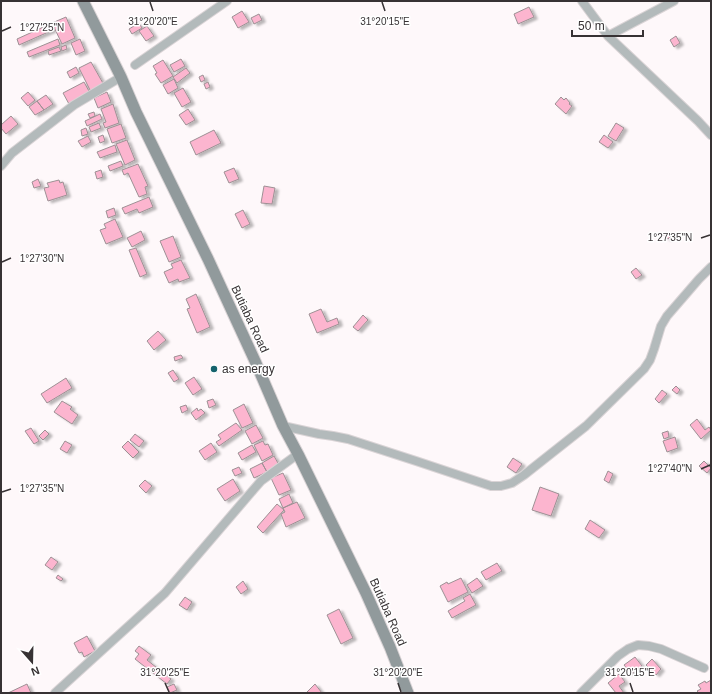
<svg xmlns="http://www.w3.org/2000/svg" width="712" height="694" font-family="Arial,sans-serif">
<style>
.building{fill:#fcb5cf;stroke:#9d9094;filter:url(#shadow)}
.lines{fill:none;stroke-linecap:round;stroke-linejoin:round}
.minor-casing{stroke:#dad4d6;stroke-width:10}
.secondary-casing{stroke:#dad4d6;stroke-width:13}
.minor{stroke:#b3babb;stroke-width:8}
.secondary{stroke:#919a9c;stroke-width:11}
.ticks{fill:none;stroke:#373234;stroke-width:1.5}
.poi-dot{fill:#14626c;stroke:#fff;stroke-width:1.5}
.labels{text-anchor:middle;stroke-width:3;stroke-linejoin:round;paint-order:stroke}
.street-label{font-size:12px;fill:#373234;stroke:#fff}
.poi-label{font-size:12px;fill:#373234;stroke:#fff;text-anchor:start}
.ticks-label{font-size:10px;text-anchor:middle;fill:#373234;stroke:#fff;stroke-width:3;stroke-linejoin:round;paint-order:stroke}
</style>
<defs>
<filter id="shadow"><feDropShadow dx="3.5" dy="2" stdDeviation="1" flood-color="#0004"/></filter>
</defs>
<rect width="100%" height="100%" fill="#fef8fa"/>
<path class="building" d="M529 7 534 17 518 24 514 14Z
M242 11 249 22 238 28 232 17Z
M259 14 262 20 254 24 251 18Z
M66 17 75 38 62 44 52 23Z
M139 23 142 28 132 34 129 29Z
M50 24 53 30 19 45 17 39Z
M147 26 154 36 146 41 139 31Z
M676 36 680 43 674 47 670 40Z
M58 39 60 45 29 57 27 52Z
M80 39 85 51 76 55 71 43Z
M66 45 67 49 62 51 61 47Z
M59 47 61 51 49 55 48 51Z
M181 59 185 66 174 72 170 65Z
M163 60 173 76 161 83 155 74 157 73 153 66Z
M91 62 104 85 91 92 79 68Z
M76 67 79 73 70 78 67 72Z
M186 68 190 73 177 83 173 77Z
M203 75 205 80 201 82 199 77Z
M174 79 178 88 168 94 163 85Z
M84 82 90 93 69 104 63 93Z
M208 82 210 87 206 89 204 84Z
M183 88 191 102 182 107 174 93Z
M28 92 35 100 28 106 21 98Z
M107 92 111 102 98 108 94 98Z
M46 95 53 104 44 110 37 101Z
M561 97 564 100 566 98 570 103 569 104 572 106 566 114 555 104Z
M37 101 44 110 35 115 29 107Z
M113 104 119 123 105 128 103 123 106 122 101 109Z
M188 109 195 120 186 125 179 115Z
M94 112 95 116 90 118 88 114Z
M100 114 102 119 87 126 85 121Z
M11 116 18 124 6 134 1 128V125Z
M99 123 101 128 91 132 89 127Z
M616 123 624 128 616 141 608 136Z
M121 124 126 138 112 143 107 129Z
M86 128 88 134 82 136 81 130Z
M214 130 221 143 196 155 190 142Z
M103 135 105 141 100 143 98 137Z
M604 135 613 142 608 148 599 142Z
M88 136 91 142 82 147 78 141Z
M127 140 135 160 125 165 116 144Z
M115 145 117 152 100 158 97 152Z
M121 161 123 166 110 171 108 166Z
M138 164 148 186 145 187 147 194 139 197 128 173 124 175 122 170Z
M234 168 239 179 229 183 224 172Z
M101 170 103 177 97 179 95 172Z
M38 179 41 186 34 188 32 182Z
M59 180 60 183 63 182 67 195 48 201 44 188 49 187 47 183Z
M264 186 275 188 272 204 261 203Z
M149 197 153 207 139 213 137 209 125 214 122 208Z
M114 208 116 215 108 218 106 211Z
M243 210 250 224 242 228 235 214Z
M115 219 123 237 106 244 100 230 106 228 104 224Z
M141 231 145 240 132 247 127 238Z
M666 232 671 236 668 239 663 235Z
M173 236 181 257 169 262 160 241Z
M136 248 147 274 140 277 129 250Z
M181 260 190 278 179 282 178 279 169 283 164 272 173 268 171 264Z
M636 268 642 275 636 279 631 272Z
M196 294 210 327 197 333 187 309 190 308 186 299Z
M321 309 327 322 337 318 339 324 317 333 309 314Z
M363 315 368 320 358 331 353 327Z
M158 331 166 340 154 350 147 341Z
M181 355 183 358 175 361 174 357Z
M173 370 179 379 174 382 168 373Z
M194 377 202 389 193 395 185 383Z
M66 378 72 388 47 403 41 394Z
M676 386 680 390 677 394 672 390Z
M662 390 667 394 659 403 655 399Z
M213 399 216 405 209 408 207 401Z
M62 401 72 407 70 409 78 415 72 424 54 412Z
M244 404 253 423 242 428 233 410Z
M186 405 188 410 182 413 180 407Z
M197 408 198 411 201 409 205 413 196 420 191 413Z
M697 419 705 430 709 427 711 430 701 439 690 425Z
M236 423 242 430 219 446 216 442 221 439 218 435Z
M256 425 263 438 252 444 245 431Z
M31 428 39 441 34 444 25 431Z
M45 430 49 434 43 440 39 436Z
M668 431 669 437 664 439 662 433Z
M135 434 144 441 139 447 130 440Z
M675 437 678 448 667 452 663 441Z
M65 441 72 445 67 453 60 449Z
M128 441 139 452 133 458 122 447Z
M263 441 265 445 268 444 273 455 262 461 254 445Z
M211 443 217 452 205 460 199 451Z
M252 445 256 452 242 460 238 453Z
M274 456 279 465 267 472 262 463Z
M513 458 522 464 516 473 507 467Z
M704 461 711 468 707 473 699 466Z
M262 463 267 472 254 478 250 469Z
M239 467 242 473 235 476 232 470Z
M608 471 613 474 609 483 604 480Z
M283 473 291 490 279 495 271 478Z
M233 479 240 491 225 501 217 489Z
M145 480 152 486 146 493 139 486Z
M540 487 559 494 551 516 532 510Z
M289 494 293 503 283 508 279 499Z
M297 502 305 518 286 527 281 514 285 512 283 508Z
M277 504 284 510 263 533 257 527Z
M590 520 605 530 599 538 585 529Z
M51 557 58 562 52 570 45 565Z
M497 563 502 571 486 580 481 572Z
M58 575 63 579 61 581 56 578Z
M461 578 468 592 448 602 440 586 447 582 448 584Z
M477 578 483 586 472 593 467 585Z
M243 581 248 589 241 594 236 587Z
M470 594 476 605 452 618 448 611 465 601 463 598Z
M185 597 192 602 187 610 179 605Z
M339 609 353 638 341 644 327 615Z
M87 636 95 651 84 657 82 652 79 653 74 643Z
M139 646 151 655 147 660 171 679 167 684 135 659 139 654 135 651Z
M635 657 642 666 631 674 624 665Z
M652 659 661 669 656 675 646 665Z
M619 674 625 682 619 686 624 693H616L608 683Z
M711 680V693H699L697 691 701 689 698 685 705 681 706 683Z
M27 684 31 693H8Z
M174 684 177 690 170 693 167 687Z
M315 684 322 693H306Z"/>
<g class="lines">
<defs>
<path id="minor" d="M582 1 608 36 698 121 711 135
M608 36 674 1
M135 65 227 1
M1 166 12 153 74 105 121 77
M283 426 319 434 333 436 348 439 416 461 491 486H501L512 483 524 475 586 426 644 369 650 360 654 349 661 326 667 316 699 279 711 267
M55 693 165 593 254 489 261 481 298 454
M581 693 618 656 628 649 638 645 649 646 661 649 704 668"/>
<path id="secondary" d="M83 1 121 77 136 112 208 259 255 361 283 426 298 454 366 593 390 647 408 693"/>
</defs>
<use href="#minor" class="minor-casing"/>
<use href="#secondary" class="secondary-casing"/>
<use href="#minor" class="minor"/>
<use href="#secondary" class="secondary"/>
</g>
<path class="ticks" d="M150 2 153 11M382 2 385 11M2 31 11 27M701 238 710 235M2 262 11 258M701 469 710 465M2 492 11 489M165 683 169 692M398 683 401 692M630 683 633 692"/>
<circle class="poi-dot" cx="214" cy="369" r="4"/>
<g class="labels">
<g class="street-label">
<text transform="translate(250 319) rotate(65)" y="4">Butiaba Road</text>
<text transform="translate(388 612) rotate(66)" y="4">Butiaba Road</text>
</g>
<g class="poi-label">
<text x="222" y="373">as energy</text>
</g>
</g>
<g class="ticks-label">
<text x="385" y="25">31°20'15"E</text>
<text x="153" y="25">31°20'20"E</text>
<text x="42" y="31">1°27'25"N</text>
<text x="670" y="241">1°27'35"N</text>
<text x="42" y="262">1°27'30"N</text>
<text x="670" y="472">1°27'40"N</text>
<text x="42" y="492">1°27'35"N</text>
<text x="165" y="676">31°20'25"E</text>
<text x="398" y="676">31°20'20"E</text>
<text x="630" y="676">31°20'15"E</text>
</g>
<rect width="712" height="694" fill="none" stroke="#373234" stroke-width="4"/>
<g transform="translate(32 662) rotate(160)" stroke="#ffffff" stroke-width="3" paint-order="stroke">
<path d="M0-3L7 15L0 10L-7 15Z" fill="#373234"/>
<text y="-6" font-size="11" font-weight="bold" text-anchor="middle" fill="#373234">N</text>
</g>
<path d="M572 30v6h71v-6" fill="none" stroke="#373234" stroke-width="2"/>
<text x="578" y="30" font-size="12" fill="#373234" stroke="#ffffff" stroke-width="3" paint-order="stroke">50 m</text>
</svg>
